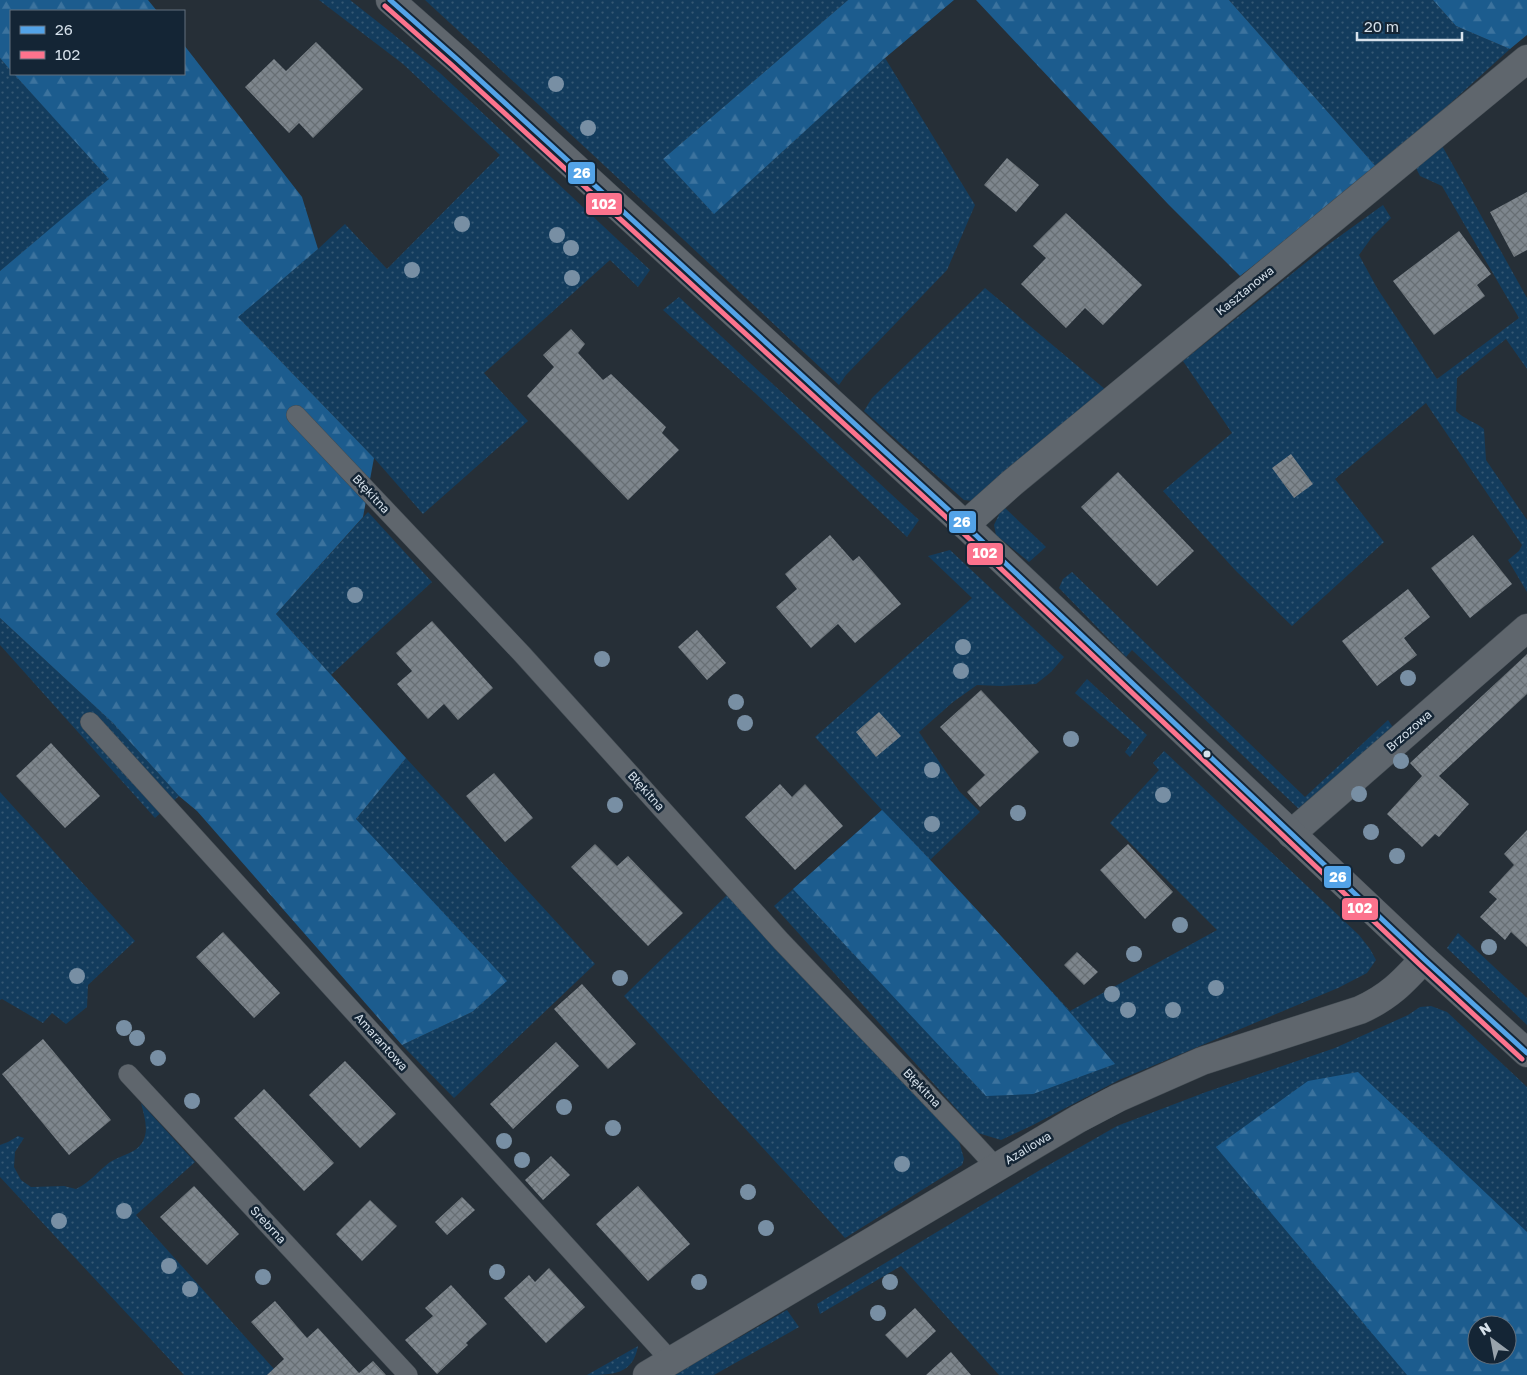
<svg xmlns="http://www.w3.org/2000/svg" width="1527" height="1375" font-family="'Golos Text',sans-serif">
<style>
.grass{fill:url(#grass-dots);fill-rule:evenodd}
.forest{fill:url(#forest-firs);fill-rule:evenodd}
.building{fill:url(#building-cross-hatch)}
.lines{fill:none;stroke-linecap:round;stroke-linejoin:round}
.service-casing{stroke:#434c53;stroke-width:20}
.minor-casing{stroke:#434c53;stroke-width:29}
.tertiary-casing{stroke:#434c53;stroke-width:29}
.service{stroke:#5f666d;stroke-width:19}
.minor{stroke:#5f666d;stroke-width:28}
.tertiary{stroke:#5f666d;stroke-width:28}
.bus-1-casing{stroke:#142535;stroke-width:9}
.bus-2-casing{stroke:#142535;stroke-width:9}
.bus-1{stroke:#53a3e8;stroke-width:5}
.bus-2{stroke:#fc738d;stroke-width:5}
.tree{fill:#788fa4}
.bus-dot{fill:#d6e1eb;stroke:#142535;stroke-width:2}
.labels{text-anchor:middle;stroke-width:5;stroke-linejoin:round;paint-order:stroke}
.street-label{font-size:12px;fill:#d6e1eb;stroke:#142535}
.line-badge{stroke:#142535;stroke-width:2}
.badge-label{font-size:14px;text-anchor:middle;font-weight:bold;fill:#fff}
</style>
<defs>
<pattern id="grass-dots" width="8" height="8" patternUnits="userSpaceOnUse" patternTransform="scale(1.25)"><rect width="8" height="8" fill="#133c5d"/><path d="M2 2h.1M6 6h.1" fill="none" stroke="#355874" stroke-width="1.8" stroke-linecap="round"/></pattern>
<pattern id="forest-firs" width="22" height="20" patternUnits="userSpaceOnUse" patternTransform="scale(1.25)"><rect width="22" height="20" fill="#1c5c8e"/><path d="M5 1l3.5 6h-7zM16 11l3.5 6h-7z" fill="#3c739e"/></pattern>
<pattern id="building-cross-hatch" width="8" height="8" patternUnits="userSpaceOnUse" patternTransform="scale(1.25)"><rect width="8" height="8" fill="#7e868d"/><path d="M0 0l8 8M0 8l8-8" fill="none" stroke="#686f74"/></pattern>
</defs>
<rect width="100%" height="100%" fill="#262f37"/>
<path class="grass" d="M319 0H350L388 30 440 73 650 270 638 287 610 260 484 373 528 421 423 514 374 458 237 316 318 249 345 224 387 269 500 155 403 64Z
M425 0H848L663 159 714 213 885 58 975 205 947 270 846 375 839 385 591 153Z
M1229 0H1433L1456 26 1510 49 1378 169Z
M0 58 11 71V74H14L110 179 0 271Z
M1440 142 1527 298V369L1506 339 1457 378 1456 411C1464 419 1475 422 1484 429L1486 460 1527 520V592L1508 560 1519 551 1522 545 1426 403 1335 479 1384 542 1292 626 1236 571 1163 491 1232 433 1183 361 1329 244 1383 205 1391 218 1372 237 1359 255 1377 288 1437 379 1519 318 1442 186 1420 176 1413 162Z
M985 288 1106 390 974 501 964 500 864 411 872 398Z
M679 297 919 520 907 537 755 393 663 310Z
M1003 506 1046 547 1029 562 996 535 994 525Z
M368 512 432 582 331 675 276 614Z
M950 550 1064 657 1051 672 1036 684 1001 686 977 685 953 702 919 732 959 791 980 812 930 860 1070 1011 1217 930 1110 823 1159 770 1153 763 1164 751 1359 935 1370 949 1376 960 1367 973 1338 988 1119 1080 1033 1125 1001 1140 978 1133 774 906 882 810 815 737 972 598 928 556Z
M1072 572 1305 797 1388 720 1394 729 1301 811 1132 650 1126 657 1059 588 1063 579Z
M0 618 113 723 179 796 155 818 0 645Z
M1087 679 1147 735 1130 757 1125 752 1132 742 1075 693Z
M406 758 595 964 454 1098 402 1045 472 1012 356 819Z
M0 792 135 941 88 985 87 1007 66 1024 52 1013 43 1023 2 999 0 1000Z
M727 895 959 1141 964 1159 962 1165 845 1238 624 996Z
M1458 933 1527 998V1025L1447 948Z
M1431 1006 1447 1012 1527 1087V1375H999L901 1266 820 1314 817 1304 1040 1170 1117 1126 1206 1092 1335 1048 1408 1015 1420 1007ZM1477 1325H1507V1355H1477Z
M141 1103 195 1162 136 1215 274 1369 267 1375H184L0 1177V1145L8 1142 18 1136 24 1138 15 1152 14 1167 21 1180 31 1187 64 1186 76 1189C92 1181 97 1172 110 1162 118 1157 127 1155 135 1150 152 1138 145 1119 141 1103Z
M787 1310 799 1327 714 1375H674Z
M638 1346C633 1375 612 1375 587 1375Z"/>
<path class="forest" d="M0 0H148L157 11H11V71L0 58Z
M848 0H954L885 58 714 214 663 159Z
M976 0H1229L1378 169 1240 276 1168 204Z
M1433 0H1527V35L1510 49 1456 26Z
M184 45 302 197 318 249 238 317 374 458 363 517 276 614 406 758 356 819 507 981 472 1012 402 1045 197 811 179 796 113 723 0 618V271L109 179 14 74H184Z
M882 810C962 892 1040 977 1115 1064L1033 1094 986 1096 793 889Z
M1358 1072 1527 1232V1375H1407L1216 1147 1308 1081ZM1477 1325H1507V1355H1477Z"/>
<path class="building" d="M316 42 363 89 313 138 299 123 289 133 245 87 274 59 286 71Z
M1007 158 1039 185 1016 212 984 185Z
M1527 192V250L1514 257 1490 212Z
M1066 213 1142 285 1103 325 1085 308 1066 328 1021 284 1046 258 1033 246Z
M1459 231 1491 274 1477 285 1485 296 1434 335 1393 281Z
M571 329 585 344 578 353 603 380 611 374 666 427 662 433 679 450 628 500 527 396 554 367 543 355Z
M1291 454 1313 484 1294 498 1272 468Z
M1118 472 1194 551 1157 586 1081 507Z
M830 535 853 561 859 556 901 604 855 643 838 624 811 648 776 607 797 589 785 574Z
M1473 535 1512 584 1470 618 1431 568Z
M1408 589 1430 617 1404 638 1417 655 1377 686 1342 641Z
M432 621 493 688 458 720 444 704 428 719 397 684 412 671 396 653Z
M697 630 726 663 707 680 678 647Z
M1527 654V694L1439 776 1469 804 1439 837 1435 834 1422 847 1387 814 1422 776 1410 763Z
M981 690 1039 752 980 807 967 792 985 775 940 727Z
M879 712 901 736 876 757 856 732Z
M51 743 100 796 65 828 16 776Z
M494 773 533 818 505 842 466 796Z
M780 784 792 797 805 784 843 826 795 870 745 817Z
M1527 830V947L1511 932 1505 940 1480 917 1497 899 1489 892 1514 865 1504 854Z
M595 844 617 866 628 856 683 913 648 946 571 867Z
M1128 844 1173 892 1145 919 1100 870Z
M223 932 280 993 254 1018 196 957Z
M1077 952 1098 972 1084 985 1064 965Z
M582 984 636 1044 608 1069 554 1009Z
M43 1039 111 1120 69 1155 2 1074Z
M556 1042 579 1066 513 1129 490 1104Z
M345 1061 396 1114 360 1148 309 1095Z
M264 1089 334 1163 304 1191 234 1118Z
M551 1156 570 1175 543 1200 525 1180Z
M194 1186 239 1234 207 1265 160 1217Z
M638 1186 690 1244 648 1281 596 1224Z
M462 1197 475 1210 447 1235 435 1222Z
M370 1200 397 1226 362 1261 336 1234Z
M549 1268 585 1307 546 1343 504 1298 529 1275 535 1282Z
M451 1285 487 1324 466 1343 468 1345 437 1374 405 1340 433 1316 425 1308Z
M275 1301 307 1338 318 1328 359 1373 373 1361 386 1375H267L284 1359 251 1322Z
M915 1308 936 1331 907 1358 885 1335Z
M951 1352 971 1375H926Z"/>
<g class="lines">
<defs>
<path id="service" d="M296 415 522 654 781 941 972 1141 996 1167
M90 722 671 1361
M128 1074 408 1375"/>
<path id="minor" d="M965 525 1012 483 1527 59
M1291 834 1527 628
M647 1375 1078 1119 1118 1098 1202 1061 1360 1010C1389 997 1403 982 1424 959"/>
<path id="tertiary" d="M390 0 458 60 965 525 1424 959 1527 1053"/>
</defs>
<use href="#service" class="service-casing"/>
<use href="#minor" class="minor-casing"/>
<use href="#tertiary" class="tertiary-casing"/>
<use href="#service" class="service"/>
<use href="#minor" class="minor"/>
<use href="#tertiary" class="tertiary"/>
<defs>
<path id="bus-1" d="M390 0 458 60 965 525 1424 959 1527 1053"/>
<path id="bus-2" d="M385 6 453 66 960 530 1419 964 1522 1059"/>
</defs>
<use href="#bus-1" class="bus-1-casing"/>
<use href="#bus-2" class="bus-2-casing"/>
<use href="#bus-1" class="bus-1"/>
<use href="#bus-2" class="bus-2"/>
</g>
<g class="tree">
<circle cx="556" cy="84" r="8"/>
<circle cx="588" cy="128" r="8"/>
<circle cx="462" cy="224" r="8"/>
<circle cx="557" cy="235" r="8"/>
<circle cx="571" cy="248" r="8"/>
<circle cx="412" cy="270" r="8"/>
<circle cx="572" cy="278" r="8"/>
<circle cx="355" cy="595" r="8"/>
<circle cx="963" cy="647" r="8"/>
<circle cx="602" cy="659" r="8"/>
<circle cx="961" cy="671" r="8"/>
<circle cx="1408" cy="678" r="8"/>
<circle cx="736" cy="702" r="8"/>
<circle cx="745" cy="723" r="8"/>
<circle cx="1071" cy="739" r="8"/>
<circle cx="1401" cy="761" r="8"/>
<circle cx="932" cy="770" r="8"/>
<circle cx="1359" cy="794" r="8"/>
<circle cx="1163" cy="795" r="8"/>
<circle cx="615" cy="805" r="8"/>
<circle cx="1018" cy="813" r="8"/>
<circle cx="932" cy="824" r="8"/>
<circle cx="1371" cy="832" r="8"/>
<circle cx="1397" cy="856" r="8"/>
<circle cx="1180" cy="925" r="8"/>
<circle cx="1489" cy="947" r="8"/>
<circle cx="1134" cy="954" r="8"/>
<circle cx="77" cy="976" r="8"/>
<circle cx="620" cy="978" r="8"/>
<circle cx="1216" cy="988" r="8"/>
<circle cx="1112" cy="994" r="8"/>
<circle cx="1128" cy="1010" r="8"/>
<circle cx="1173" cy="1010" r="8"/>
<circle cx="124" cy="1028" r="8"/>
<circle cx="137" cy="1038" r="8"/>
<circle cx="158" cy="1058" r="8"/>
<circle cx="192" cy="1101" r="8"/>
<circle cx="564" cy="1107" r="8"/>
<circle cx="613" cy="1128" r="8"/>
<circle cx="504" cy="1141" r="8"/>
<circle cx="522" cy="1160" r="8"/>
<circle cx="902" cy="1164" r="8"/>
<circle cx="748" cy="1192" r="8"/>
<circle cx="124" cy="1211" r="8"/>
<circle cx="59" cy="1221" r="8"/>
<circle cx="766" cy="1228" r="8"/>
<circle cx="169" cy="1266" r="8"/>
<circle cx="497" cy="1272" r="8"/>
<circle cx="263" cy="1277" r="8"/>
<circle cx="699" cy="1282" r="8"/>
<circle cx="890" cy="1282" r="8"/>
<circle cx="190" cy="1289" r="8"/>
<circle cx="878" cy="1313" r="8"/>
</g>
<circle class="bus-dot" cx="1207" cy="754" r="4.5"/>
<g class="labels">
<g class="street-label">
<text transform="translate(1245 291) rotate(-39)" y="4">Kasztanowa</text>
<text transform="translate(371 494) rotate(47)" y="4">Błękitna</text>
<text transform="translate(1409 731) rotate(-41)" y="4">Brzozowa</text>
<text transform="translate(646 791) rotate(48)" y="4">Błękitna</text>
<text transform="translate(381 1042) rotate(48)" y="4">Amarantowa</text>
<text transform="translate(922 1088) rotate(46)" y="4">Błękitna</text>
<text transform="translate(1028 1148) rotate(-31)" y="4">Azaliowa</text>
<text transform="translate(268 1225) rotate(47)" y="4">Srebrna</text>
</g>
</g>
<g class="line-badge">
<rect x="567" y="161" width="29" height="24" rx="5" fill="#53a3e8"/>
<rect x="585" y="192" width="38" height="24" rx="5" fill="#fc738d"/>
<rect x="948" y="510" width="29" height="24" rx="5" fill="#53a3e8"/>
<rect x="966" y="542" width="38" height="24" rx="5" fill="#fc738d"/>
<rect x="1323" y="865" width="29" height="24" rx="5" fill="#53a3e8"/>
<rect x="1341" y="897" width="38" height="24" rx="5" fill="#fc738d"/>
</g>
<g class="badge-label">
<text x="582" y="178">26</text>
<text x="604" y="209">102</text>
<text x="962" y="527">26</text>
<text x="985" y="558">102</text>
<text x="1338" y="882">26</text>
<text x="1360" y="913">102</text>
</g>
<rect x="10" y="10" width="175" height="65" fill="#142535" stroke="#62707e"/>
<rect x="20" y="26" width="25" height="8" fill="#53a3e8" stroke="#62707e"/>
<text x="55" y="35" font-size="15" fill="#d6e1eb">26</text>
<rect x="20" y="51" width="25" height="8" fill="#fc738d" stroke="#62707e"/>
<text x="55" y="60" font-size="15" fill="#d6e1eb">102</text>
<g transform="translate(1492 1340) rotate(328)"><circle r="24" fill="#142535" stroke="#62707e"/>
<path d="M0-4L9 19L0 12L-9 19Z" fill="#98a3ac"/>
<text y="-8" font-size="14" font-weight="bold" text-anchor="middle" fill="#d6e1eb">N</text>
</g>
<path d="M1357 32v8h105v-8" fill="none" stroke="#d6e1eb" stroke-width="2.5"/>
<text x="1364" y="32" font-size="15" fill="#d6e1eb" stroke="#142535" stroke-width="4" paint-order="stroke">20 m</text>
</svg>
